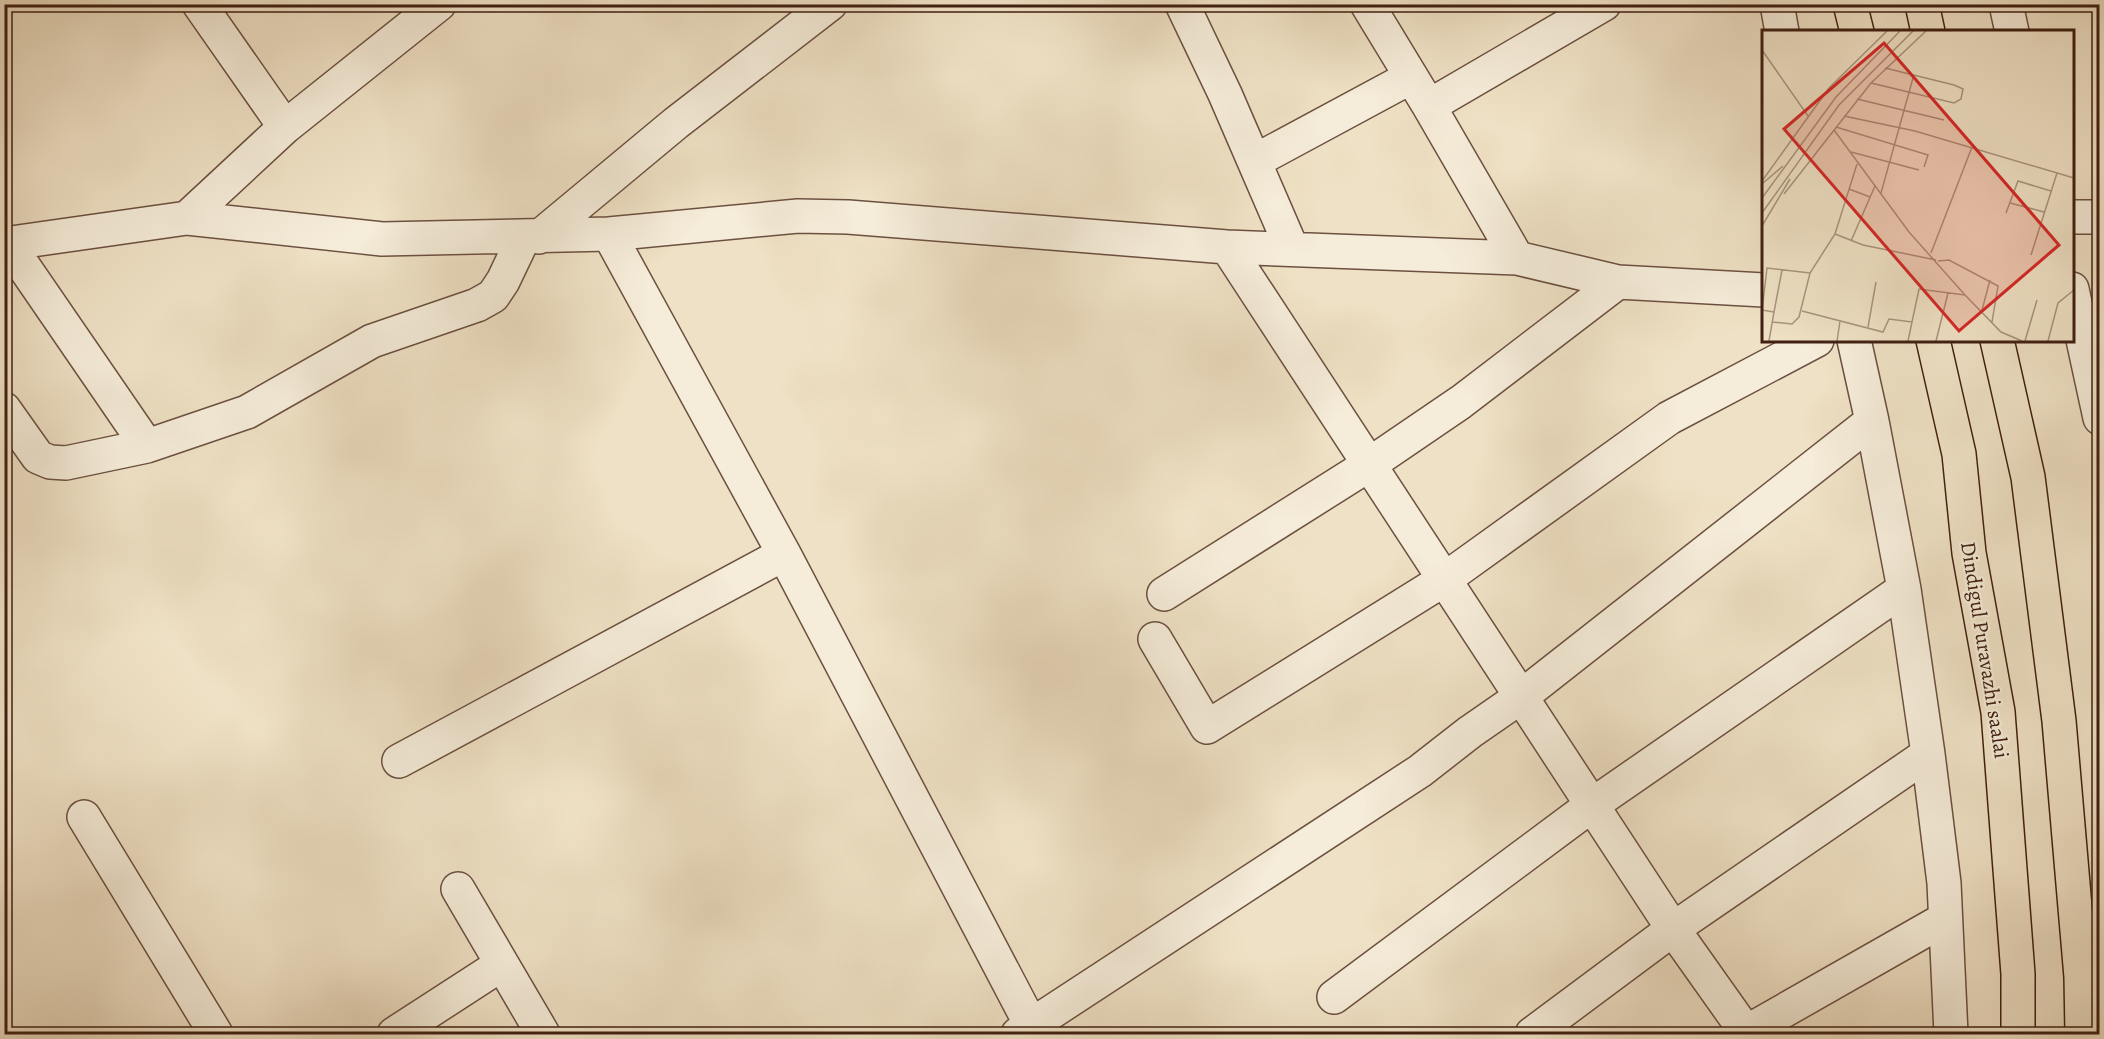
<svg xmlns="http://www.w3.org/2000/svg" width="2104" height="1039" font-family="Alegreya,serif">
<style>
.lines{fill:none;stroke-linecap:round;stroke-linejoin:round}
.minor-casing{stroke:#6c5040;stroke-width:36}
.highway-casing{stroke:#402013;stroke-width:36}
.minor{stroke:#f5ecd9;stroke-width:33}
.highway{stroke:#efe1c5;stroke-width:33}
.labels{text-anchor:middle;stroke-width:4.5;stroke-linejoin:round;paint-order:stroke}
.street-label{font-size:21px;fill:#402013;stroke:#f5ecd9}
.inset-road{fill:none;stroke:#a9947e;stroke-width:1.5}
.view{fill:#d62828;fill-opacity:0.15;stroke:#d62828;stroke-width:3}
.inset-edge{fill:none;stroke:#402013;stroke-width:3}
</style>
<rect width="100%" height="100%" fill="#efe1c5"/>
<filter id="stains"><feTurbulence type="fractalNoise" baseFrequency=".00333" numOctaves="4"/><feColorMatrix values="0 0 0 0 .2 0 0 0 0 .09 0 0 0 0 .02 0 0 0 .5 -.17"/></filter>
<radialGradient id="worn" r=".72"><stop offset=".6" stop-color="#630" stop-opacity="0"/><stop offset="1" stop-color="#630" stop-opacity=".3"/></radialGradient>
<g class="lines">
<defs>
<path id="minor" d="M199 4 285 127
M1182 4 1225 94 1292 249
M1367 4 1429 106 1517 258
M1777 4 1782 32
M2006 4 2012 32
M1429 106 1604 4
M1255 161 1411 77
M2072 217H2100
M187 218 285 127 439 4
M609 234 784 554 1031 1025
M539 237 676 123 830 4
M4 244 187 218 382 239 609 234 798 216 848 217 1227 247 1517 258 1618 282 1764 290
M9 245 147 446
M1227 247 1673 929 1746 1032
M2072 289 2100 418
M1854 340 1872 421 1904 589 1928 754 1944 883 1951 1034
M4 409 38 457 50 462 66 463 147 446 247 412 372 341 477 305 493 296 503 281 524 237
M1164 594 1370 464 1461 402 1618 282
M1155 639 1207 727 1445 579 1669 418 1817 340
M399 761 784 554
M84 817 216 1034
M458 889 543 1034
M1334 997 1592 805 1904 589
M394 1034 502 964
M1018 1034 1420 771 1470 732 1522 696 1872 421
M1532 1034 1673 929 1928 754
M1743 1034 1945 919"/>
<path id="highway" d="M1850 4 1857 32
M1922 4 1928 32
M1933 340 1959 454 1969 553 1998 712 2018 974V1034
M1997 340 2028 477 2059 721 2081 977 2082 1034"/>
</defs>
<use href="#minor" class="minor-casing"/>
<use href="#highway" class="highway-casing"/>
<use href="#minor" class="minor"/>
<use href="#highway" class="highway"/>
</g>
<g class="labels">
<g class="street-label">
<text transform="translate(1985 650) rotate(81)" y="7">Dindigul Puravazhi saalai</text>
</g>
</g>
<g transform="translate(1762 30)">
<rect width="312" height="312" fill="#efe1c5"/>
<path class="inset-road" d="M0 20 46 86M109 53 192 73 199 69 201 59 192 55 123 38M95 69 182 90M82 86 153 101 312 148M74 97 166 125 162 137M72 100 147 202 203 265 239 302 260 311M89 122 157 140M0 151 67 58 125 1M0 154 21 136M87 159 108 167M119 163 151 48M22 164 109 53 164 1M0 168 74 67 138 1M248 173 282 182M0 183 77 75 151 1M244 183 256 151 289 161M0 196 28 149M73 204 101 215 174 230M89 211 113 156M169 223 210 117M269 225 295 143M176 231 187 230 236 256 230 292M0 280 12 282 7 311M220 280 228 250M0 281 5 238 48 243M40 281 121 302 127 289 150 292 157 259 203 265M12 282 20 240M10 292 30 294 37 287 48 243 73 204 95 134M106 297 114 252M75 311 78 291M146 311 150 292M174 311 186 263M263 311 275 270M286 311 296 273 312 260"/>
<path class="view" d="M122 13 297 215 197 301 22 99Z"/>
<rect width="312" height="312" class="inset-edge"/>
</g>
<rect width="2104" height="1039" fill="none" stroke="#efe1c5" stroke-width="24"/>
<rect x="6" y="6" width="2092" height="1027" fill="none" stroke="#402013" stroke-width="3"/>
<rect x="12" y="12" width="2080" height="1015" fill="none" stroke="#402013" stroke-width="1.5"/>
<rect width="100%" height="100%" filter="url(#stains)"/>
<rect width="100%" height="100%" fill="url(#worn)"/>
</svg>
